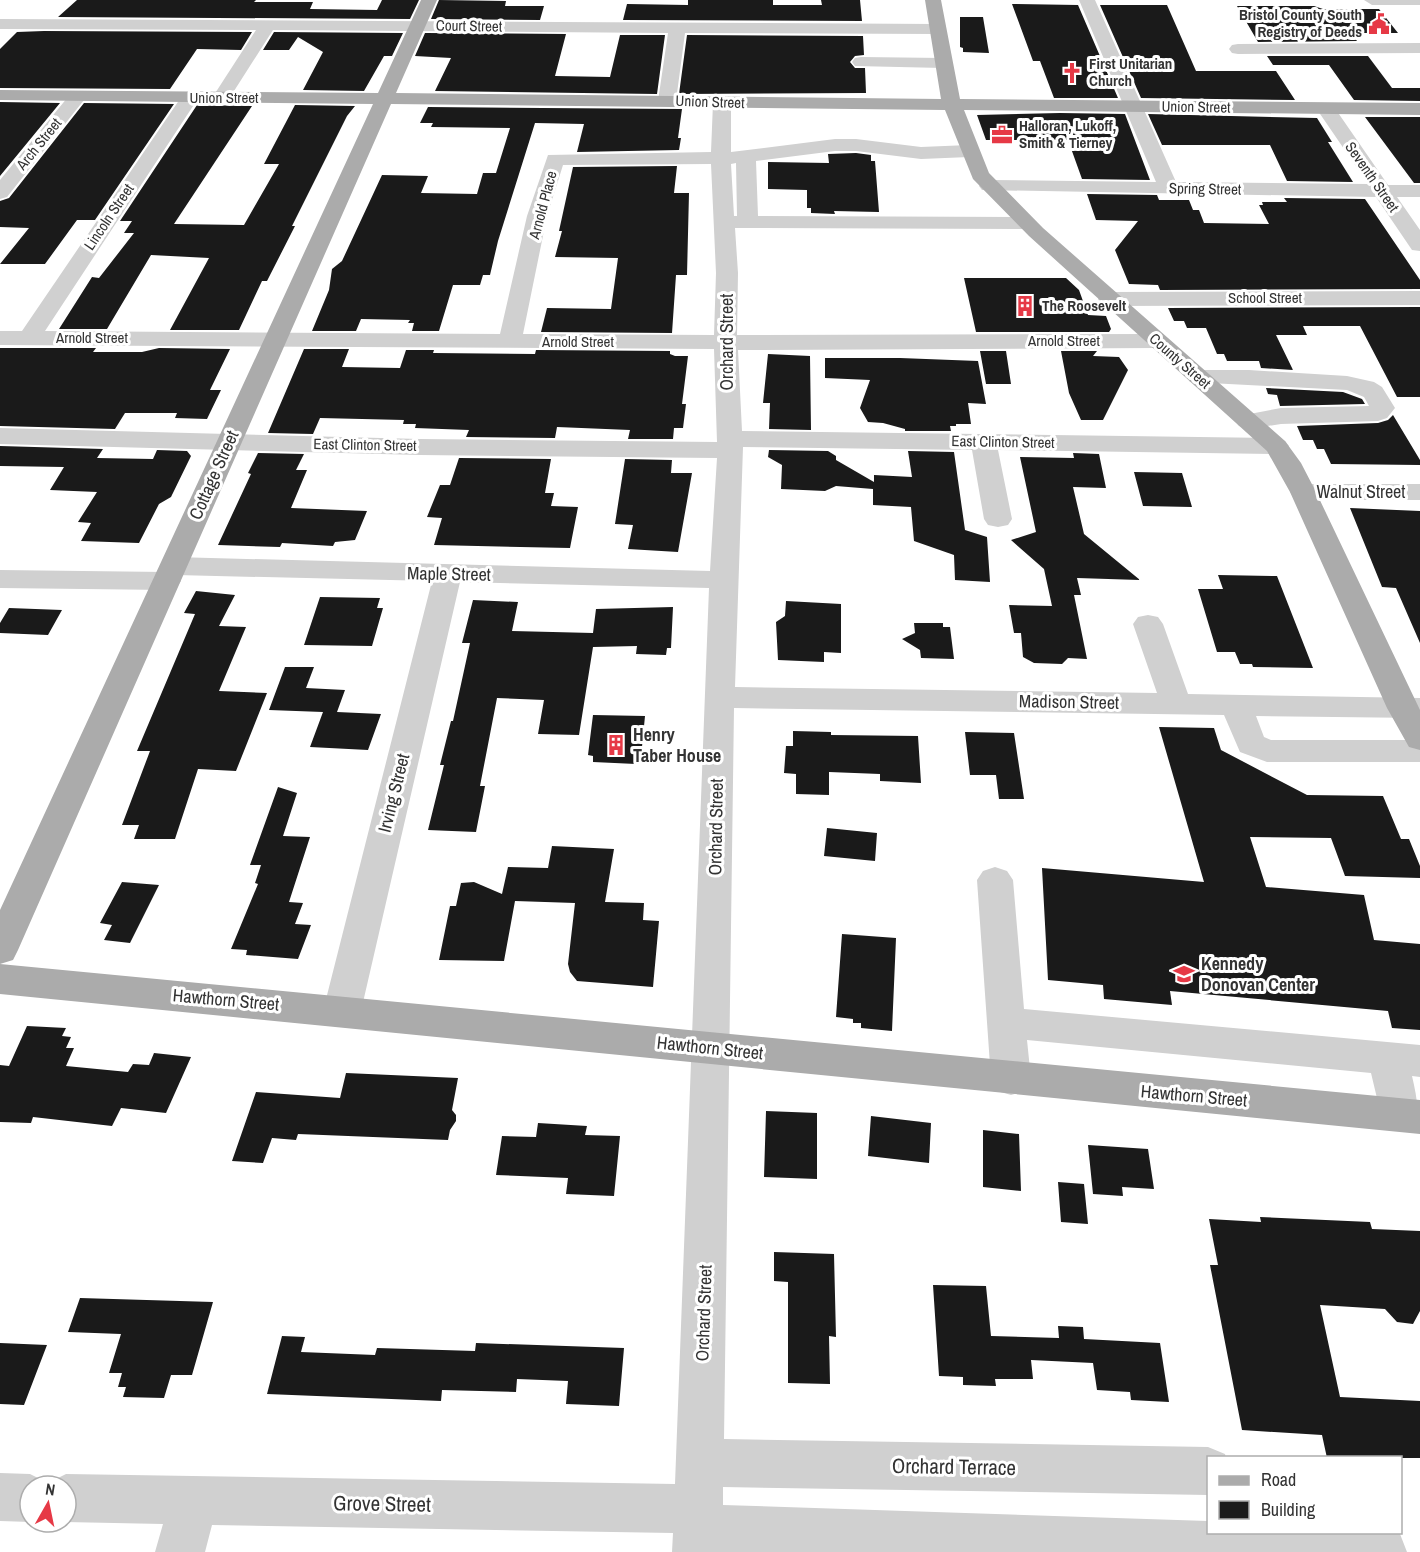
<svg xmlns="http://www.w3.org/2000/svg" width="1420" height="1552" font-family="'Archivo Narrow',sans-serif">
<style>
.building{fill:#1a1a1a}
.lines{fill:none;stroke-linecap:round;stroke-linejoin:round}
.minor{fill:#d0d0d0;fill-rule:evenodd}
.major{fill:#ababab;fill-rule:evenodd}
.labels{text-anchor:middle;stroke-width:6;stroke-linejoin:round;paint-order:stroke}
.far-poi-label{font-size:15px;font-weight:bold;fill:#333;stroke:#fff;text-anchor:start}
.far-street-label{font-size:15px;fill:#333;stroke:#fff}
.street-label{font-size:18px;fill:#333;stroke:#fff}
.poi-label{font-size:18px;font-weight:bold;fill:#333;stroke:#fff;text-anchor:start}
.near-street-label{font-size:21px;fill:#333;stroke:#fff}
</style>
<rect width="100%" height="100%" fill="#fff"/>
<path class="building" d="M77 0H256L254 2H313L310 9 377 10 382 0H419L410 19 58 17Z
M439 0 506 1 505 6H544L540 20 431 19Z
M688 0H773V5H822L821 0H860L862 21 623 20 627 4 688 5Z
M1012 4 1078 5 1118 98H1054L1040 61H1033Z
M1100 5H1167L1196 71H1276L1295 100 1141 98Z
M1237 6H1314L1323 9H1379L1398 33H1351L1357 41 1258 42Z
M960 17H983L989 53 963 52V48L960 47Z
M17 32 44 31 252 32 241 50 197 49 170 89 0 88V49Z
M274 32 403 33 392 56H384L364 91 303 90 323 52 298 37 289 50H263Z
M425 33 566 34 555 76 610 77 620 35H665L657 94 435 91 451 58 415 56Z
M687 35 863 36 864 55 855 56 850 62 855 68H865L866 93 679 94Z
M1267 56H1368L1392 88H1420V101L1354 100 1329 65H1273Z
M0 102 60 103 0 176Z
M84 103 174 104 95 220H77L45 264H0L29 228 0 227V201L9 198Z
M197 105 252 106 174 224 244 225 279 164H264L295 105 355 106 347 116 292 226H295L267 281H262L239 330H170L209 258 151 255 107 329H59L92 277 99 278 134 233H124L132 221H120Z
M428 107 682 109 678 138H681L679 150 577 152 584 124 535 123 498 241 490 275H483L480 285H453L439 331H412L414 323H408L410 320 361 319 356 331H312L329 290 332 269 342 261 382 175 428 176 421 193 477 194 483 173H496L510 128 431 127 433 123H420Z
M1060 113 1125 114 1150 180 1082 179 1068 140H986L977 115Z
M1148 114 1317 118 1332 142H1328L1353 182 1287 181 1270 145H1162Z
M1365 117H1420V183H1414Z
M856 153 871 155V161H875L879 212 834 211 835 214 811 213V208H807V190L768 189V162L829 163 828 154Z
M677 166 674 193H689L687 275H676L672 333 541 332 547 308 611 309 618 258 555 257 562 231H559L573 167Z
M1087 194 1157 195 1159 200H1189L1193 210H1199L1204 223 1269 224 1259 205H1263L1262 202H1287L1284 198 1365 199 1420 280V289L1160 290 1158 285 1129 284 1115 250 1138 221 1096 220Z
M964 278H1066L1079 290 1088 315 1106 316 1111 329 1109 332H976Z
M1420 307V397H1397L1360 326H1303L1307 335H1276L1293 370 1261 368 1259 361H1227L1224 354H1217L1206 328H1187L1184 321H1174L1168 308Z
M0 348H96L93 352H142L159 348 230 349 210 390H221L207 419 175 418 177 413H125L115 429 0 426Z
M304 349H349L342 367 400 368 406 350H434L433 353 535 354 536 350 670 351V354L675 356H688L682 404H686L683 428H674L673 439H628L630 430 557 427 555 438 466 437 469 430 415 428 416 424H403L404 420 320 418 313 434 268 433Z
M980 351H1006L1011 384H986Z
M1061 351H1097L1093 356 1119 357 1128 370 1103 420H1081L1069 393Z
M768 354 810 356 811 430 769 429 770 403H763Z
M825 358H900L978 361 986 404 968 403 971 424H956V426H950L951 431H905V429L883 423 868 422 860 408 870 380 825 378Z
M1266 388 1343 392 1362 399 1365 404 1280 406 1277 395 1268 394Z
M1393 415 1420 460V465L1331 464 1324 449H1317L1313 440H1303L1297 426 1378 423 1388 420Z
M0 446 103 449 97 458 153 459 157 450 187 451 191 456 171 497 159 504 139 543 81 541 91 523 78 522 97 492 50 490 64 467 0 466Z
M769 450 828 451 836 456V460L874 482V475L912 477 908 451 954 452 965 530 987 537 990 582 955 580 954 555 914 541 911 507 873 505V489L836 486 825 491 781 489 782 465 768 457Z
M258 453 304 454 296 470H307L291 508 367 511 355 540 335 542 333 546 282 543 280 547 218 545 251 474 248 473Z
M1073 453 1099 454 1106 488 1073 487 1084 534 1140 580 1077 578 1081 595H1074L1087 659 1068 658 1062 664 1034 663 1023 657 1021 633H1014L1009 605 1052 606 1044 569 1011 540 1036 532 1020 457 1074 458Z
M459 458 551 459 545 493H554L551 506 578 507 570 548 434 545 442 518 427 517 440 485H450Z
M625 459 672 460 671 473H692L678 552 628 549 633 525 615 524Z
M1134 472 1182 473 1192 507 1143 506Z
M1350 508 1420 511V643L1396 588 1382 587Z
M1218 575 1277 576 1313 668 1253 667 1252 664H1240L1235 652H1217L1198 589H1223Z
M196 591 235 595 219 626 246 627 219 691 267 693 236 771 198 769 175 839H134L139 825H122L150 751H137L195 614 184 613Z
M320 597 380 598 377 608H383L372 646 304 645Z
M473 600 518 602 512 631 593 633 596 609 673 607 671 648H667L666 655 636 654 637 646 593 647 579 735 538 734 544 700 497 698 480 786H485L476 832 428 830 444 765H440L451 721H453L470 643H462Z
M786 601 841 604V653L824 652V662L778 660 776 622 785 616Z
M9 608 62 610 48 635 0 633V623Z
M914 623H943V627H950L954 659 921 658 920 650 902 639 915 633Z
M285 667H314L306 688 345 690 337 712 381 714 368 750 310 747 323 712 269 710Z
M593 715 645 716 641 757H637L636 764 593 762V756L588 755Z
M1159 727 1214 728 1221 750 1307 795 1383 796 1401 839H1409L1420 866V878L1345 876 1331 838 1250 837 1266 887 1364 895 1374 940 1420 944V1030L1392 1028 1388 1011 1170 991 1172 1005 1104 999 1103 985 1048 980 1042 868 1204 882Z
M793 731 831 732V735L918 736 921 783 880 781V774L829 772V795L796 794V774L784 773 786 746H793Z
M965 732 1014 733 1024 799H999L996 775H970Z
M278 787 297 793 283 836 310 837 289 902 303 903 295 924 311 925 298 959 246 955 247 950 231 949 258 884 255 883 261 865H250Z
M827 828 877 833 875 861 824 856Z
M552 846 614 849 605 902 644 903 643 920 659 921 653 987 577 981 570 972 568 964 575 903 515 901 504 961 439 960 450 906H456L461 883 474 882 502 894 508 867 548 868Z
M122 882 159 885 130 943 104 940 112 925 100 923Z
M842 934 896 938 892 1031 861 1028V1023H853V1019L836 1017Z
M27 1026 66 1028 62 1036 71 1037 66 1048H74L66 1066 128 1072 133 1064 149 1065 154 1053 191 1057 166 1113 121 1108 112 1126 33 1117 31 1123 0 1122V1065L9 1066Z
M346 1073 458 1078 452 1110 456 1115V1121L450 1130 448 1140 298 1134 296 1140 272 1138 263 1163 232 1161 256 1092 340 1098Z
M766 1111 817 1113V1179L764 1177Z
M871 1116 931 1123 929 1163 868 1156Z
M538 1123 587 1126 585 1135 620 1136 614 1196 566 1194 568 1178 496 1175 502 1136 536 1137Z
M983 1130 1019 1134 1021 1191 983 1187Z
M1088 1145 1148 1149 1154 1189 1122 1187 1123 1196 1093 1194Z
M1058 1182 1084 1184 1088 1224 1061 1222Z
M1260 1217 1370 1222 1372 1229 1420 1231V1311L1413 1324 1397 1322 1385 1309 1320 1305 1340 1397 1420 1401V1458H1327L1322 1435 1242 1430 1210 1265H1218L1209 1219 1261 1222Z
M774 1252 834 1254 836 1337 829 1336 830 1384 788 1383V1282L774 1281Z
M933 1285 986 1286 991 1336 1059 1338 1058 1326 1083 1327 1084 1339 1160 1343 1169 1402 1131 1400 1130 1392 1097 1390 1093 1363 1031 1360 1033 1379H995L996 1386 963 1385V1377L939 1376Z
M80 1298 213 1302 192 1375H171L164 1398 123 1397 126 1387H118L122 1373H109L121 1334 68 1332Z
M282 1336 305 1337 301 1352 375 1355 377 1348 475 1351 476 1343 624 1348 619 1406 566 1404 568 1381 517 1379 516 1392 442 1390 441 1401 267 1394Z
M0 1343 47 1345 24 1405 0 1404Z"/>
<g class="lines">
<path class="minor" d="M1079 0H1095L1176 182 1368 184 1316 108 1318 104H1332L1388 185H1420V197H1397L1420 230V251L1412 250 1376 197 982 190 979 186 982 182 989 180 1156 182Z
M1364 0H1420V5H1372Z
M0 19 937 24 945 29 937 34 685 33 676 101 673 105H661L658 101 668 33 273 30 227 102H215L212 98 256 30 0 29Z
M1420 43V53L1238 54 1232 53 1229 49 1232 45 1238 44Z
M861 57 943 58 949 59 952 63 949 67 943 68 855 66 852 62 855 58Z
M78 91 84 92 87 96 84 100 7 197 0 199V180L72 92Z
M190 92 196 93 199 97 45 331 500 334 527 216 548 155 711 152 713 103 716 99H728L731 103V152L835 139H856L921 147 969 145 976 147 979 151 976 155 969 157 921 159 856 151H835L756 161 758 216 1026 217 1033 219 1036 223 1033 227 1026 229 735 228 738 273 737 335 1155 334 1163 336 1167 341 1163 346 1155 348 738 350 742 431 1276 438 1285 441 1289 446 1285 451 1276 454 998 450 1012 519 1008 525 998 527 988 525 984 519 972 450 743 447 735 687 1157 693 1133 624 1138 617 1148 615 1158 617 1163 624 1188 694 1420 698V718L1256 716 1264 737 1271 740H1420V762H1267L1240 752 1224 715 734 708 724 1439 1208 1447 1225 1454 1226 1458H1208V1495L723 1487V1505L1208 1521V1532H1395L1400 1534 1407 1552H672L673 1533 212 1525 205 1552H155L163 1524 65 1522 66 1486H30L31 1522 0 1521V1473L30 1474 48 1483 66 1474 675 1484 709 588 460 582 361 1011 355 1022 342 1026 329 1022 323 1011 432 581 176 575 181 581 177 587 167 590 0 588V570L165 572 160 566 164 560 174 557 710 571 717 458 420 455 0 444V428L420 439 717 442 714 349 0 345V331H22L184 93ZM736 163 737 216H734L731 164ZM711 164 716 273 714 335 523 334 547 216 563 165Z
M1420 291V305L1109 306 1101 304 1098 299 1101 294 1109 292Z
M1199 370H1249L1347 376 1374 382 1382 387 1395 408 1387 418 1378 421 1281 424 1248 429 1239 426 1235 421 1239 416 1281 408 1369 406 1364 397 1347 390 1190 382 1187 377 1190 372Z
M1303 484H1420V500H1303L1294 498 1290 492 1294 486Z
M995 867 1007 871 1013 880 1024 1009 1420 1045V1077L1412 1076C1416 1094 1420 1110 1415 1127L1401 1132 1387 1127 1381 1115 1371 1073 1027 1040 1031 1079 1025 1091 1011 1095 997 1091 991 1079 977 880 983 871Z"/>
<path class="major" d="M421 0H437L396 93 941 99 925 0H941L960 99 1420 103V115L964 110 989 173 1043 228 1285 441 1301 463 1316 492 1420 710V750L1409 747 1387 708 1290 492 1267 451 1029 236 973 179 945 110 391 104 18 950 13 960 0 964V910L373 104 0 100V90L378 93Z
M0 964 1420 1100V1134L0 994Z"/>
</g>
<defs>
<symbol id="civic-bare" viewBox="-9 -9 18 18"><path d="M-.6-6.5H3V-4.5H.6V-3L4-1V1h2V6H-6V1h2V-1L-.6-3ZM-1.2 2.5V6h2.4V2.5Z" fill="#e63946" stroke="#fff" stroke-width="2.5" paint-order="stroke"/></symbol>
<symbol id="church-bare" viewBox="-9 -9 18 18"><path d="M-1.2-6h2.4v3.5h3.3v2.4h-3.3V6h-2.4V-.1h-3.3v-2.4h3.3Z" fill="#e63946" stroke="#fff" stroke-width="2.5" paint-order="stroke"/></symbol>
<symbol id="office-bare" viewBox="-9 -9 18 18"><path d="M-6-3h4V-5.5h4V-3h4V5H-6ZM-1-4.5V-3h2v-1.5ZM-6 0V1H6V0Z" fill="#e63946" stroke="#fff" stroke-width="2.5" paint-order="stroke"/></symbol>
<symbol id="building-bare" viewBox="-9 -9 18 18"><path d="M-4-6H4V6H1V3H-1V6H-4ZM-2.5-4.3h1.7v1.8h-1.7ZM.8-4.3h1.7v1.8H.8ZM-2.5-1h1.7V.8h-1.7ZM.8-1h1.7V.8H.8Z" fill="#e63946" stroke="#fff" stroke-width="2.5" paint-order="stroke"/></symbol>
<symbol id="school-bare" viewBox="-9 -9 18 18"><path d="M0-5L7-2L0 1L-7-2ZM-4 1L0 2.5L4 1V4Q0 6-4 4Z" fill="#e63946" stroke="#fff" stroke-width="2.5" paint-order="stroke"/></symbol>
</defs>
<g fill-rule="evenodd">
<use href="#civic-bare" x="1364" y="9" width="30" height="30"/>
<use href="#church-bare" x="1057" y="58" width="30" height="30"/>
<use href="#office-bare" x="987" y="120" width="30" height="30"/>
<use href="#building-bare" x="1010" y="291" width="30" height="30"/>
<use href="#building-bare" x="601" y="730" width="30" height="30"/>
<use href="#school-bare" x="1169" y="959" width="30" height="30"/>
</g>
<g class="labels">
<g class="far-poi-label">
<text x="1362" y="20" text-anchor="end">Bristol County South<tspan x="1362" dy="17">Registry of Deeds</tspan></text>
<text x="1089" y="69">First Unitarian<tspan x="1089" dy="17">Church</tspan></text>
<text x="1019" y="131">Halloran, Lukoff,<tspan x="1019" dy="17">Smith &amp; Tierney</tspan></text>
<text x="1042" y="311">The Roosevelt</text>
</g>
<g class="far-street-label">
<text transform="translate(469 26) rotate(1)" y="5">Court Street</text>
<text x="224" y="103">Union Street</text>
<text transform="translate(710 102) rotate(2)" y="5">Union Street</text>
<text transform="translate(1196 107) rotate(1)" y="5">Union Street</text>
<text transform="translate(39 144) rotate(-51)" y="5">Arch Street</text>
<text transform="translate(1372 177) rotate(55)" y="5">Seventh Street</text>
<text transform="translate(1205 189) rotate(1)" y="5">Spring Street</text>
<text transform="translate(543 205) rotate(-75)" y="5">Arnold Place</text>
<text transform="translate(109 217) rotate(-56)" y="5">Lincoln Street</text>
<text x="1265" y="303">School Street</text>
<text x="92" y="343">Arnold Street</text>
<text x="1064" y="346">Arnold Street</text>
<text x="578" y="347">Arnold Street</text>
<text transform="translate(1180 361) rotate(41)" y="5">County Street</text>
<text transform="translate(1003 442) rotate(1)" y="5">East Clinton Street</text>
<text transform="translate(365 445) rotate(1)" y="5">East Clinton Street</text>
</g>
<g class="street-label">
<text transform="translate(727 342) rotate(-90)" y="6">Orchard Street</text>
<text transform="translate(214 475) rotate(-66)" y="6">Cottage Street</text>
<text x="1361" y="498">Walnut Street</text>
<text transform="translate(449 574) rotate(1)" y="6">Maple Street</text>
<text transform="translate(1069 702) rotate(1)" y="6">Madison Street</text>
<text transform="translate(394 793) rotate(-76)" y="6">Irving Street</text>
<text transform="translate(716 827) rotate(-89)" y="6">Orchard Street</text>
<text transform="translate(226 1000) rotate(5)" y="6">Hawthorn Street</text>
<text transform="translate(710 1048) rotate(6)" y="6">Hawthorn Street</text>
<text transform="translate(1194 1096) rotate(5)" y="6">Hawthorn Street</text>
<text transform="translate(704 1313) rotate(-88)" y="6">Orchard Street</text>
</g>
<g class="poi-label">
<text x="633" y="741">Henry<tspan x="633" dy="21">Taber House</tspan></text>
<text x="1201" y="970">Kennedy<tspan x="1201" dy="21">Donovan Center</tspan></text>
</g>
<g class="near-street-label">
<text transform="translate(954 1467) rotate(1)" y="7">Orchard Terrace</text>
<text transform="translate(382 1504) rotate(1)" y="7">Grove Street</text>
</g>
</g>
<rect x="1207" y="1456" width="195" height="78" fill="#ffffff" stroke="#adadad" stroke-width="1.5"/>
<rect x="1219" y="1476" width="30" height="9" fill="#ababab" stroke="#adadad" stroke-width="1.5"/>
<text x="1261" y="1486" font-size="18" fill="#333333">Road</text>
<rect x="1219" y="1501" width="30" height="18" fill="#1a1a1a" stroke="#adadad" stroke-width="1.5"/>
<text x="1261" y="1516" font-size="18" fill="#333333">Building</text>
<g transform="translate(48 1504) rotate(9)"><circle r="28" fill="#ffffff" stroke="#adadad" stroke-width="1.5"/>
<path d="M0-4.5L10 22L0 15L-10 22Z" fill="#e63946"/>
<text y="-9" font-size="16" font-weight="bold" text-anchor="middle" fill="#333333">N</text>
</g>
</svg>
